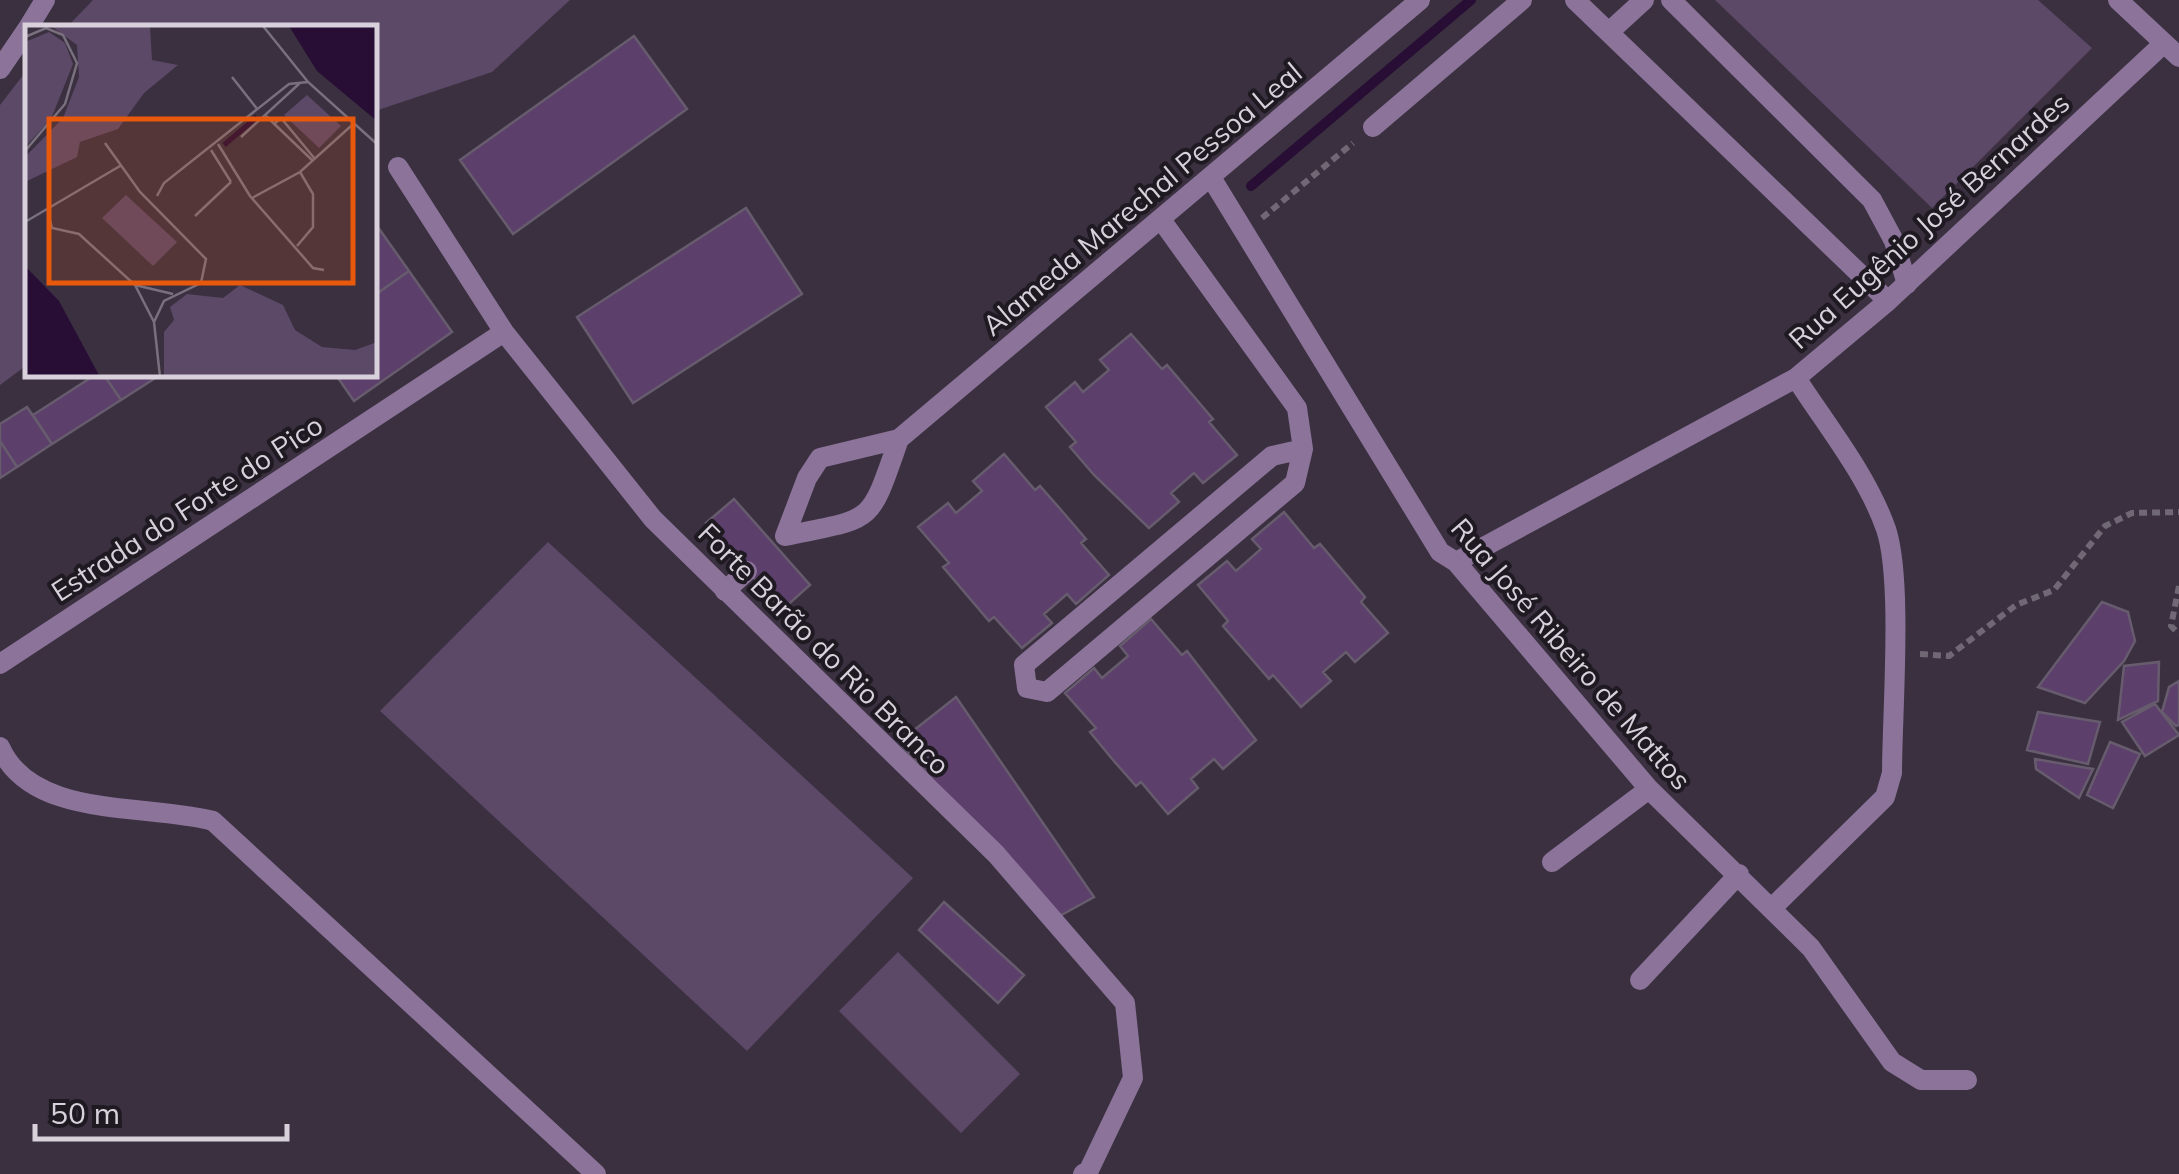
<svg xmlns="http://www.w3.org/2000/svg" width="2179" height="1174" font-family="Mulish,sans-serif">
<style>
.green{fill:#5c4867}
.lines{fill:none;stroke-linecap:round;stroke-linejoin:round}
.stream{stroke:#280d35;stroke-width:10}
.building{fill:#5c3f6b;stroke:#665c6d;stroke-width:2.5}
.path{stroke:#716876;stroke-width:6;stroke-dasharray:8 5;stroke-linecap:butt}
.service{stroke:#8b7399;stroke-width:20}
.minor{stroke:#8b7399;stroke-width:20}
.tertiary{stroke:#8b7399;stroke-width:20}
.labels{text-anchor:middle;stroke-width:8;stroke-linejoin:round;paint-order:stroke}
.street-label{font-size:28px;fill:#d8d1dc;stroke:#1f1a22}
.inset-river{fill:none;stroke:#280d35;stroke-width:5}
.inset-road{fill:none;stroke:#79707e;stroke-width:2.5}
.view{fill:#e8590c;fill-opacity:0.15;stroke:#e8590c;stroke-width:5}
.inset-edge{fill:none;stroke:#d8d1dc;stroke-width:5}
</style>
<rect width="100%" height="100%" fill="#3a3040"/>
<path class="green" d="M93 0H570L492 72 375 111V28L67 27Z
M1715 0H2038L2092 48 1932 208Z
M27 70V365L0 385V105Z
M548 542 913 878 747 1051 380 711Z
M898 952 1020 1074 961 1133 839 1011Z"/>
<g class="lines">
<path class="stream" d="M1251 186 1471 0"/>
</g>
<path class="building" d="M634 36 687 109 513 234 460 160Z
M746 208 802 294 633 403 577 317Z
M375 223 409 271 375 295Z
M409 271 452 332 354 401 336 375H375V295Z
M1131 334 1162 369 1167 365 1213 419 1209 422 1237 455 1203 483 1194 473 1171 493 1179 502 1149 528 1094 475 1070 447 1076 442 1046 407 1075 382 1083 392 1109 370 1100 360Z
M95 375H104L121 400 52 444 33 415Z
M104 375H160L121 400Z
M27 407 52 444 17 467 0 441V424Z
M0 441 17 467 0 478Z
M1004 454 1035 490 1040 486 1062 511 1086 539 1081 543 1109 575 1076 604 1067 594 1044 614 1052 623 1022 648 994 617 989 621 943 567 949 563 918 527 948 503 956 513 982 491 973 481Z
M734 499 810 585 782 610 706 523Z
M1284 512 1314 548 1320 544 1365 597 1361 602 1388 633 1355 662 1346 652 1323 672 1331 681 1301 707 1273 675 1269 679 1223 626 1228 621 1198 585 1227 561 1236 571 1261 549 1252 539Z
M2102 602 2128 612 2135 641 2124 661 2085 703 2038 687Z
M1151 619 1182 655 1187 651 1256 740 1223 769 1214 759 1191 779 1198 788 1168 814 1141 782 1136 786 1113 760 1090 732 1096 728 1065 693 1094 668 1102 678 1128 656 1120 646Z
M2159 662 2158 701 2118 720 2124 666Z
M2179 681V725L2176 726 2162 712 2169 687Z
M956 697 1094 897 1056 918 899 742Z
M2155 704 2179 735 2145 756 2122 722Z
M2038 712 2100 722 2088 764 2027 750Z
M2110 742 2140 754 2113 808 2087 795Z
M2035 759 2093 769 2079 798 2036 769Z
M944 902 1024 975 998 1003 919 930Z"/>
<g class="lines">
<path class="path" d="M1262 218 1353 143
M2179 586 2171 626 2179 634
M1920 654 1949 656 2016 605 2054 590 2105 526 2132 513 2179 512"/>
<path class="service" d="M1671 0 1872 200 1894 241 1907 284
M1609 32 1644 0
M1162 221 1297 408 1303 449 1295 483 1047 692 1027 688 1024 665 1272 456 1303 449
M725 591 747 571"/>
<path class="minor" d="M1575 0 1888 301
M28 28 45 0
M0 69 28 28
M1373 127 1522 0
M398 167 504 332 653 519 996 854 1125 1003 1133 1078 1089 1170 1083 1174
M1212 179 1440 552 1456 562 1649 789 1811 948 1892 1062 1921 1080H1967
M785 536 807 478 820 458 899 439 1420 0
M785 536C876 517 868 527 899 439
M1456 562 1796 378 1888 301 2162 45
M0 664 504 332
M0 747C32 820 147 803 213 821L596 1174
M1552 862 1649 789
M1773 907 1885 797 1892 773C1892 714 1903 580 1886 529 1867 475 1827 426 1796 378
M1640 980 1739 874"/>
<path class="tertiary" d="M2118 0 2179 57"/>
</g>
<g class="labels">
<g class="street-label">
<text transform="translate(1142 199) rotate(-40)" y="10">Alameda Marechal Pessoa Leal</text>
<text transform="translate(1929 221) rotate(-42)" y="10">Rua Eugênio José Bernardes</text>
<text transform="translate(187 508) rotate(-33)" y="10">Estrada do Forte do Pico</text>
<text transform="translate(824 649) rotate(45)" y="10">Forte Barão do Rio Branco</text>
<text transform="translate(1571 654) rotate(49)" y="10">Rua José Ribeiro de Mattos</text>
</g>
</g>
<g transform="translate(25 25)">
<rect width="352" height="352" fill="#3a3040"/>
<path d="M26 1H125L127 35 153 40 119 68 93 104 55 117 52 132 0 157V132L38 93 54 52 52 20ZM24 7 40 18 48 39 26 94 0 122V17ZM282 70 316 101 294 123 259 90ZM101 170 152 217 128 241 77 193ZM215 260 258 280 270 305 297 322 330 325 352 317V352H139V307L149 295 145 282 162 269 198 273Z" fill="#5c4867"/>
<path d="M264 1H352V96L292 46ZM0 241 34 276 75 352H0Z" fill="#280d35"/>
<path class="inset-river" d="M199 120 232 92"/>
<path class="inset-road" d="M238 1 283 57 353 120M0 12 21 3 38 10 52 38 40 79 0 126M207 52 233 85M241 91 288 136M249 99 256 93 290 134M216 112 275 58M80 118 115 167 181 234 176 258 139 276 129 297M193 119 225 171 288 243 299 245M186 125 206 157M132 171 139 158 264 59 283 57M227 173 275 147 326 101M23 188 27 203 54 209 110 260 129 297 135 352M170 191 206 157M0 197 95 141M272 221 288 202V169L275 147M110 260 148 269"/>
<path class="view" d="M24 94H328V258H24Z"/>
<rect width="352" height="352" class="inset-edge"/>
</g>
<path d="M35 1124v15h252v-15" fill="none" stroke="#d8d1dc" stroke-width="5"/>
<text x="50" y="1124" font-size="30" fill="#d8d1dc" stroke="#1f1a22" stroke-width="8" paint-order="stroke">50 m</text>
</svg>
